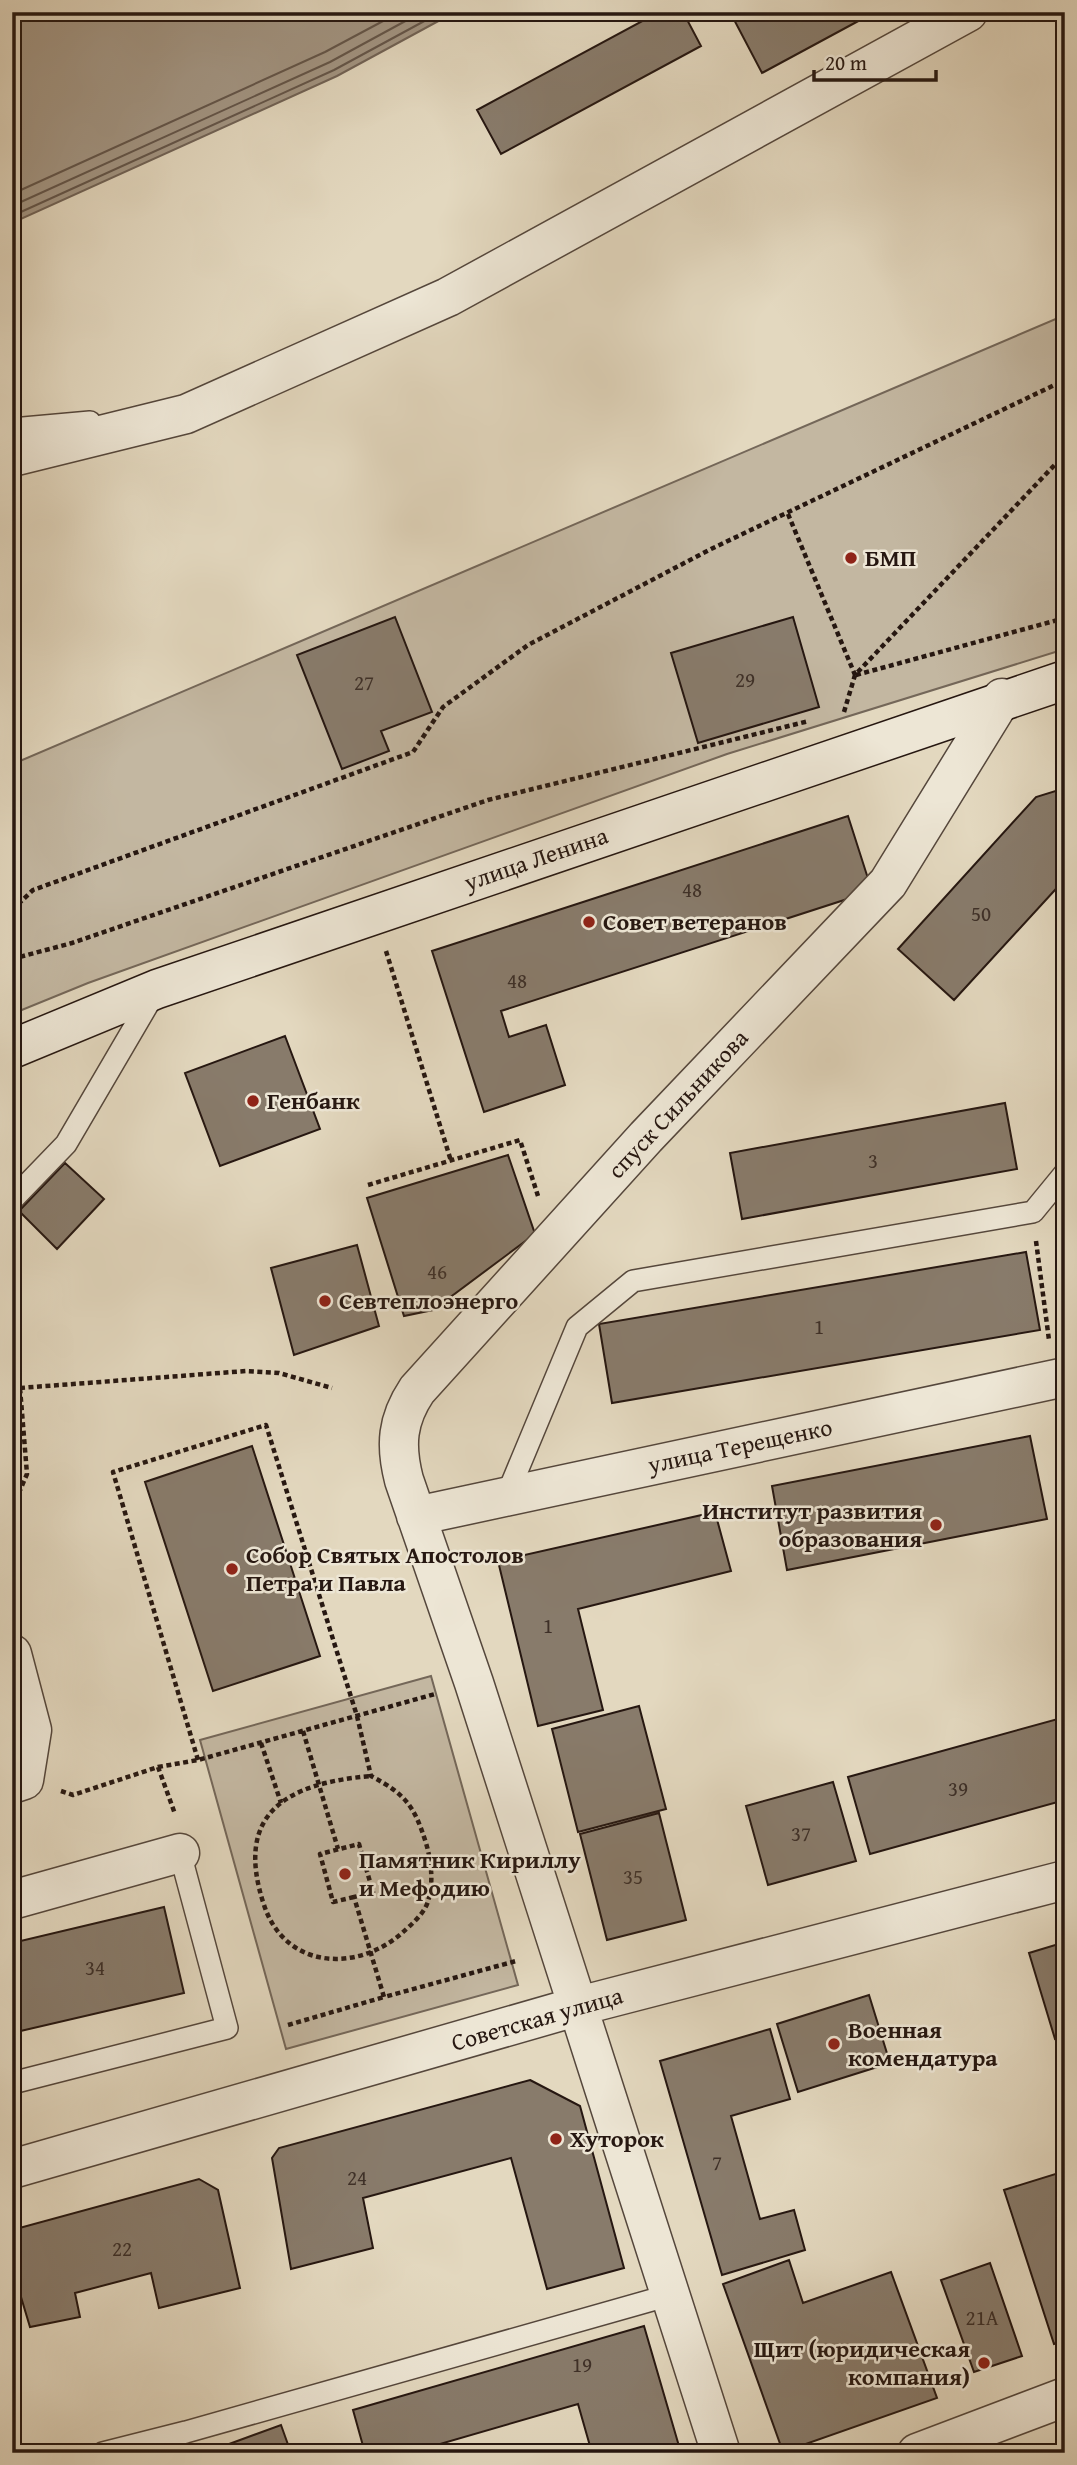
<svg xmlns="http://www.w3.org/2000/svg" width="1077" height="2465" font-family="'Gentium Book Plus',serif">
<style>
.green{fill:#c3b7a1;stroke:#746759;stroke-width:2}
.water{fill:#a39684;stroke:#716356;stroke-width:2}
.lines{fill:none;stroke-linecap:round;stroke-linejoin:round}
.shore{stroke:#64564a;stroke-width:2}
.building{fill:#887b6b;stroke:#261711;stroke-width:2}
.lane-casing{stroke:#55473c;stroke-width:24}
.street-casing{stroke:#55473c;stroke-width:41}
.secondary-casing{stroke:#261711;stroke-width:41}
.path{stroke:#261711;stroke-width:4.5;stroke-dasharray:5 3.5;stroke-linecap:butt}
.lane{stroke:#ede6d5;stroke-width:21}
.street{stroke:#ede6d5;stroke-width:38}
.secondary{stroke:#ede6d5;stroke-width:38}
.poi-dot{fill:#8f2418;stroke:#ede6d5;stroke-width:2.5}
.labels{text-anchor:middle;stroke-width:5;stroke-linejoin:round;paint-order:stroke}
.number-label{font-size:21px;fill:#3e3028}
.poi-label{font-size:24px;font-weight:bold;fill:#261711;stroke:#ede6d5;text-anchor:start}
.street-label{font-size:24px;fill:#261711;stroke:#ede6d5}
</style>
<rect width="100%" height="100%" fill="#e3d8bf"/>
<filter id="stains"><feTurbulence type="fractalNoise" baseFrequency=".00286" numOctaves="4"/><feColorMatrix values="0 0 0 0 .2 0 0 0 0 .09 0 0 0 0 .02 0 0 0 .5 -.17"/></filter>
<radialGradient id="worn" r=".72"><stop offset=".6" stop-color="#630" stop-opacity="0"/><stop offset="1" stop-color="#630" stop-opacity=".3"/></radialGradient>
<path class="green" d="M1065 315V649L727 754 88 983 12 1014 13 764Z
M431 1676 518 1985 286 2049 200 1740Z"/>
<path class="water" d="M12 12H455L337 76 12 223Z"/>
<g class="lines">
<path class="shore" d="M12 194 325 52 400 12
M12 206 330 62 422 12
M12 216 334 70 441 12"/>
</g>
<path class="building" d="M659 12H683L701 46 501 154 477 110Z
M730 12H875L762 73Z
M395 617 432 712 381 731 389 751 342 769 297 655Z
M793 617 819 707 698 743 671 653Z
M1065 788V879L954 1000 898 949 1036 797Z
M848 816 872 891 501 1011 509 1037 546 1025 565 1085 484 1112 432 951Z
M285 1036 320 1129 220 1166 185 1073Z
M1005 1103 1017 1169 742 1219 730 1153Z
M508 1155 535 1234 433 1310 404 1316 367 1198Z
M65 1163 104 1199 57 1249 19 1211Z
M357 1245 379 1326 294 1355 271 1268Z
M1026 1252 1040 1330 612 1403 599 1324Z
M1030 1436 1047 1519 787 1570 772 1486Z
M252 1446 320 1656 213 1691 145 1482Z
M715 1512 731 1571 578 1609 603 1710 538 1726 498 1561Z
M639 1706 666 1809 578 1832 552 1729Z
M1065 1717V1800L870 1854 848 1777Z
M833 1782 856 1861 768 1885 746 1806Z
M659 1813 686 1920 607 1940 580 1834Z
M164 1907 184 1993 12 2033V1943Z
M1065 1942V2036L1055 2039 1029 1953Z
M869 1995 890 2063 798 2092 777 2024Z
M770 2029 790 2099 731 2116 760 2219 794 2210 805 2250 722 2275 660 2061Z
M530 2080 580 2106 624 2268 547 2289 511 2158 363 2198 373 2248 291 2269 272 2158 279 2148Z
M1065 2171V2341L1054 2344 1004 2190Z
M199 2179 218 2190 240 2288 159 2308 151 2273 75 2293 80 2317 30 2327 12 2267V2230Z
M789 2260 803 2303 891 2272 937 2398 783 2452 723 2284Z
M990 2263 1022 2356 974 2372 941 2280Z
M644 2326 681 2453H592L578 2404 409 2453H365L353 2410Z
M281 2425 291 2453H210V2451Z
M528 2445 531 2453H507Z"/>
<g class="lines">
<defs>
<path id="lane" d="M12 429 90 422
M12 1200 66 1144 155 992
M507 1495 577 1327 633 1281 1033 1212 1065 1173
M12 2083 227 2028 180 1853
M103 2453 186 2432 670 2295"/>
<path id="street" d="M12 457 186 414 448 297 968 12
M416 1516 1065 1377
M12 1654 32 1730 24 1780 12 1784
M12 1900 180 1853
M12 2169 579 2006 1065 1880
M721 2453 474 1683 404 1480C395 1445 397 1420 417 1390L646 1137 888 883 1002 698
M917 2453 1065 2397"/>
<path id="secondary" d="M12 1049 157 989 1065 680"/>
</defs>
<use href="#lane" class="lane-casing"/>
<use href="#street" class="street-casing"/>
<use href="#secondary" class="secondary-casing"/>
<path class="path" d="M788 514 855 675
M856 675 1065 618
M844 712 855 675 1065 454
M12 910 33 890 413 752 443 707 528 645 711 549 1065 380
M386 951 451 1161
M12 959 72 943 488 800 809 721
M368 1185 520 1140 538 1196
M1036 1241 1049 1340
M12 1373 20 1388 246 1371 279 1373 332 1388
M12 1509 27 1474 20 1388
M303 1731 338 1849
M261 1743 281 1803
M198 1760 113 1472 266 1425 357 1716 371 1776C405 1794 414 1805 426 1843 431 1860 434 1883 428 1901 425 1913 411 1925 402 1933 356 1973 285 1969 264 1905 233 1812 288 1783 371 1776
M158 1767 198 1760 435 1694
M61 1791 73 1795 158 1767 175 1814
M354 1897 333 1902 320 1854 359 1844 373 1892 354 1897 384 1997 516 1961
M288 2025 384 1997"/>
<use href="#lane" class="lane"/>
<use href="#street" class="street"/>
<use href="#secondary" class="secondary"/>
</g>
<g class="poi-dot">
<circle cx="851" cy="558" r="7"/>
<circle cx="589" cy="922" r="7"/>
<circle cx="253" cy="1101" r="7"/>
<circle cx="325" cy="1301" r="7"/>
<circle cx="936" cy="1525" r="7"/>
<circle cx="232" cy="1569" r="7"/>
<circle cx="345" cy="1874" r="7"/>
<circle cx="834" cy="2044" r="7"/>
<circle cx="556" cy="2139" r="7"/>
<circle cx="984" cy="2363" r="7"/>
</g>
<g class="labels">
<g class="number-label">
<text x="745" y="687">29</text>
<text x="364" y="690">27</text>
<text x="692" y="897">48</text>
<text x="981" y="921">50</text>
<text x="517" y="988">48</text>
<text x="873" y="1168">3</text>
<text x="437" y="1279">46</text>
<text x="819" y="1334">1</text>
<text x="548" y="1633">1</text>
<text x="958" y="1796">39</text>
<text x="801" y="1841">37</text>
<text x="633" y="1884">35</text>
<text x="95" y="1975">34</text>
<text x="717" y="2170">7</text>
<text x="357" y="2185">24</text>
<text x="122" y="2256">22</text>
<text x="982" y="2325">21А</text>
<text x="582" y="2372">19</text>
</g>
<g class="poi-label">
<text x="865" y="566">БМП</text>
<text x="603" y="930">Совет ветеранов</text>
<text x="267" y="1109">Генбанк</text>
<text x="339" y="1309">Севтеплоэнерго</text>
<text x="922" y="1519" text-anchor="end">Институт развития<tspan x="922" dy="28">образования</tspan></text>
<text x="246" y="1563">Собор Святых Апостолов<tspan x="246" dy="28">Петра и Павла</tspan></text>
<text x="359" y="1868">Памятник Кириллу<tspan x="359" dy="28">и Мефодию</tspan></text>
<text x="848" y="2038">Военная<tspan x="848" dy="28">комендатура</tspan></text>
<text x="570" y="2147">Хуторок</text>
<text x="970" y="2357" text-anchor="end">Щит (юридическая<tspan x="970" dy="28">компания)</tspan></text>
</g>
<g class="street-label">
<text transform="translate(536 859) rotate(-19)" y="8">улица Ленина</text>
<text transform="translate(678 1104) rotate(-47)" y="8">спуск Сильникова</text>
<text transform="translate(740 1446) rotate(-12)" y="8">улица Терещенко</text>
<text transform="translate(537 2019) rotate(-16)" y="8">Советская улица</text>
</g>
</g>
<rect width="1077" height="2465" fill="none" stroke="#e3d8bf" stroke-width="42"/>
<rect x="14" y="14" width="1049" height="2437" fill="none" stroke="#261711" stroke-width="3.5"/>
<rect x="21" y="21" width="1035" height="2423" fill="none" stroke="#261711" stroke-width="2"/>
<path d="M814 70v10h122v-10" fill="none" stroke="#261711" stroke-width="3.5"/>
<text x="825" y="70" font-size="21" fill="#261711" stroke="#ede6d5" stroke-width="5" paint-order="stroke">20 m</text>
<rect width="100%" height="100%" filter="url(#stains)"/>
<rect width="100%" height="100%" fill="url(#worn)"/>
</svg>
